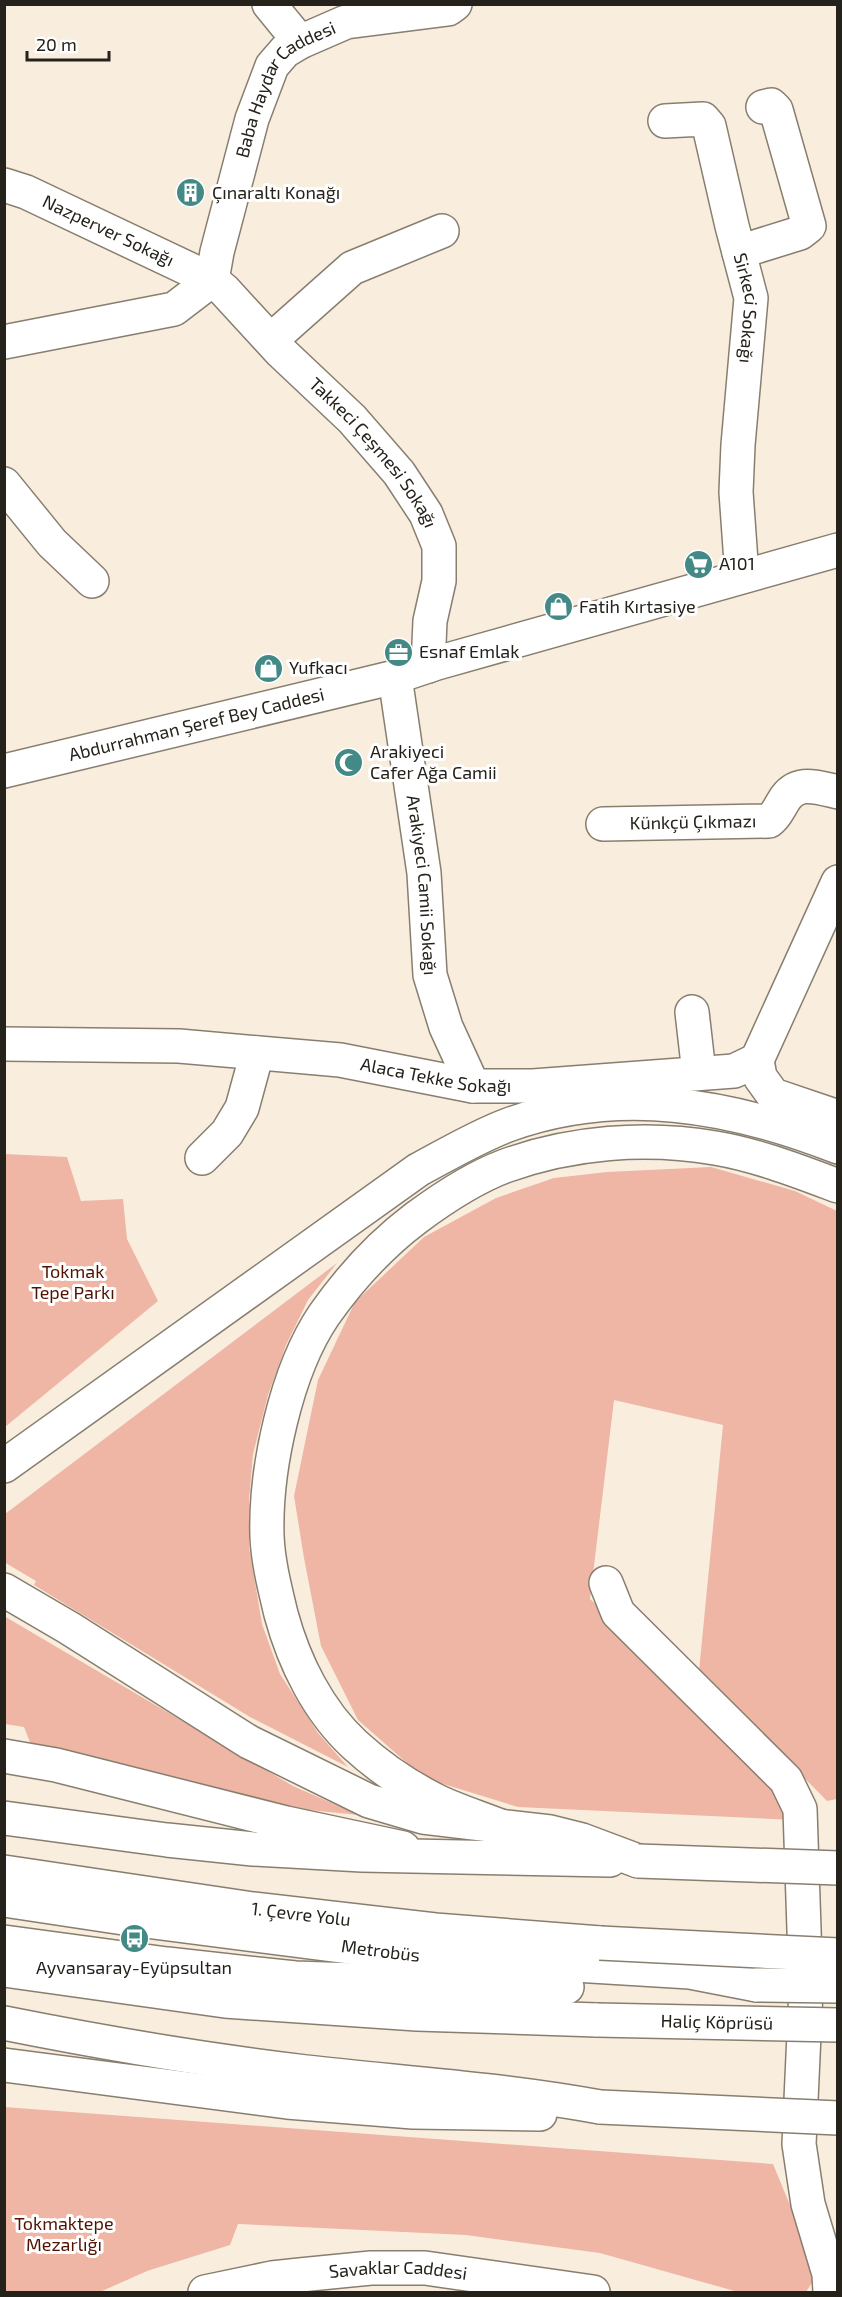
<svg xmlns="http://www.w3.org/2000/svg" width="842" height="2297" font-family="'Exo 2',sans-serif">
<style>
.green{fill:#efb5a5}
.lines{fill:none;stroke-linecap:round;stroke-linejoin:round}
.minor-casing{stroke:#887e6f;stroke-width:36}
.major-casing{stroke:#887e6f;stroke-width:36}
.highway-casing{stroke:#887e6f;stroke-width:36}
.minor{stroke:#fff;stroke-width:33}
.major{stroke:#fff;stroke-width:33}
.highway{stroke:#fff;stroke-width:33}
.minor-bridge-casing{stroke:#887e6f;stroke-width:36;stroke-linecap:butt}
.highway-bridge-casing{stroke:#887e6f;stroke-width:36;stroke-linecap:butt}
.minor-bridge{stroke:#fff;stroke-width:33}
.highway-bridge{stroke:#fff;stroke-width:33}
.labels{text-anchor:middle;stroke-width:6;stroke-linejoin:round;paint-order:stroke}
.street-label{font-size:18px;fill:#25211b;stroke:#fff}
.poi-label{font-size:18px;fill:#25211b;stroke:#fff;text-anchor:start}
.park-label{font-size:18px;fill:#511202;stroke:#fff}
</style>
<rect width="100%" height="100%" fill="#f9eedd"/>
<path class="green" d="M5 1154 67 1157 81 1201 123 1199 127 1239 158 1301 5 1427Z
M711 1167 795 1191 837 1211V1799L827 1801 699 1671 723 1425 614 1400 590 1599 636 1640 817 1821 518 1807 424 1778 358 1720 321 1646 304 1558 294 1496 318 1380 355 1302 424 1237 496 1198 554 1178 607 1172Z
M337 1263 308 1300 286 1345 268 1395 253 1454 249 1500V1547L262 1624 280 1674 318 1733 348 1767 250 1717 34 1585 36 1581 4 1562 5 1514Z
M4 1616 293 1786 359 1815 278 1807 31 1745 24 1727 5 1724Z
M4 2107 773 2164 818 2273 806 2292H738L600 2253 466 2235 238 2224 230 2245 147 2271 100 2292H5Z"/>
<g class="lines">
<defs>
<g id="minor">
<path d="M269 4 300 42"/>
<path id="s1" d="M665 121 703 119 709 126 732 226 751 298 738 445 736 492 742 576"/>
<path id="s2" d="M4 185 26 192 212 280 224 290 281 352 352 419 399 473 426 514 439 546V581L430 621 428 666"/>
<path d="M739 252 800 233 809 226 776 110 771 105 763 107"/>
<path id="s3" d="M212 280 217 252 252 119 272 66 285 51 300 42 346 22 448 9 455 4"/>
<path d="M271 340 352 268 442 231"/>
<path d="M4 342 174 309 212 280"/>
<path d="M4 484 52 543 92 581"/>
<path id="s4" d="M395 677 424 873 430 975 446 1027 473 1086"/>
<path id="s5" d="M4 771 395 677 437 663 838 550"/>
<path id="s6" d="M603 824 769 821C776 816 778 810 783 802 796 779 816 787 838 792"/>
<path d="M692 1012 699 1073"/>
<path id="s7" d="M4 1044 179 1046 340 1060 473 1086H533L734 1071 757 1060 760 1077 773 1095 838 1117"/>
<path d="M757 1060 838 882"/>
<path d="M202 1158 227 1133 242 1108 257 1053"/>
<path d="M606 1583 618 1613 786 1780 800 1809 806 1990 799 2144 808 2204 829 2274 830 2292"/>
<path d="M4 1756 56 1765 286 1823 403 1848"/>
<path id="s8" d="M4 1900 130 1919 411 1955 690 1972 757 1985"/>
<path d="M4 1942 167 1964 295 1978 567 1987"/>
</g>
<g id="major">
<path id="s9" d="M205 2292 272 2278 300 2275 371 2268H425L593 2292"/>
</g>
<g id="highway">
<path d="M4 1466 418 1170C448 1154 476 1137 508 1125 619 1085 731 1105 838 1147"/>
<path d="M4 1590 69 1628 249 1742 369 1801 423 1817 550 1832 582 1840 638 1861"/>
<path d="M4 1818 167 1840 253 1849 362 1855 610 1860"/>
<path d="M503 1827C481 1818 457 1811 435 1800 407 1786 378 1766 355 1745 318 1711 294 1662 281 1614 275 1589 268 1562 267 1536 265 1469 286 1371 324 1315 350 1278 380 1245 416 1218 443 1198 473 1178 505 1166 571 1142 646 1136 715 1148 757 1155 798 1171 838 1186"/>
<path id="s10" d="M4 1872 253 1909 435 1930 600 1943"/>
<path d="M4 1970 225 2001 417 2014 597 2020"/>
<path d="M4 2023C104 2043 205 2060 306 2072 404 2083 502 2089 600 2107"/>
<path d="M4 2065 287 2102 413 2112 540 2114"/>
</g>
</defs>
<use href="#minor" class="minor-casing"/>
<use href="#major" class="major-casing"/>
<use href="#highway" class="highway-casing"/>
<use href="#minor" class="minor"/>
<use href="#major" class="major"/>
<use href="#highway" class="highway"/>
<defs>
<path id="minor-bridge" d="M757 1985 838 1986"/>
<g id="highway-bridge">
<path d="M638 1861 838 1868"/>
<path d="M600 1943 838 1955"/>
<path id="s11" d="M597 2020 838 2025"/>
<path d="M600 2107 838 2118"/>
</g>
</defs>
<use href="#minor-bridge" class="minor-bridge-casing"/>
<use href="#highway-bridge" class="highway-bridge-casing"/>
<use href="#minor-bridge" class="minor-bridge"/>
<use href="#highway-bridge" class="highway-bridge"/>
</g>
<defs>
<symbol id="building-disc" viewBox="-11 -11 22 22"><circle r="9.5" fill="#438a86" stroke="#fff"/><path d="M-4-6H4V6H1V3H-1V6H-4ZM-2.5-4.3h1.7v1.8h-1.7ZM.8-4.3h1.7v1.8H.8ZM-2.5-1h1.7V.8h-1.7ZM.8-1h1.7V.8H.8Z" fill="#fff"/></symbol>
<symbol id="supermarket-disc" viewBox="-11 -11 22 22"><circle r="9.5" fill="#438a86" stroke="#fff"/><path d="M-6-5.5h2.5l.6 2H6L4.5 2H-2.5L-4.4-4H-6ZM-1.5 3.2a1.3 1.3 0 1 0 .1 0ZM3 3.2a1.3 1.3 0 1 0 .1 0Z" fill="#fff"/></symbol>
<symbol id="shop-disc" viewBox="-11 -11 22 22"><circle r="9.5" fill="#438a86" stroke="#fff"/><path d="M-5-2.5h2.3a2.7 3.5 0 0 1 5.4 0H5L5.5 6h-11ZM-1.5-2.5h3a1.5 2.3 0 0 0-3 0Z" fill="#fff"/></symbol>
<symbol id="office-disc" viewBox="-11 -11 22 22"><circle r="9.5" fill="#438a86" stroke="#fff"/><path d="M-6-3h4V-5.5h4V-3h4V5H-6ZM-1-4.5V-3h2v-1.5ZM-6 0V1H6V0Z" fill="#fff"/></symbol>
<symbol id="mosque-disc" viewBox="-11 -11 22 22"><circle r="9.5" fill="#438a86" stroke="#fff"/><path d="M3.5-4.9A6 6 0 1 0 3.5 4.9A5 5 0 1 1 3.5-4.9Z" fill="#fff"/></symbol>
<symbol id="bus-disc" viewBox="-11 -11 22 22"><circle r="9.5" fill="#438a86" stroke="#fff"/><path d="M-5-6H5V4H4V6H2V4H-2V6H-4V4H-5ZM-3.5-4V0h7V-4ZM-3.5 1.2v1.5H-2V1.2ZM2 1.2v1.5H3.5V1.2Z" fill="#fff"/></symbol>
</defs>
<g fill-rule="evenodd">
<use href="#building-disc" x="174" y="176" width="33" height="33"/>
<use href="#supermarket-disc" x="682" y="548" width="33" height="33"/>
<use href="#shop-disc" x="542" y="590" width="33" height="33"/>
<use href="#office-disc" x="382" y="636" width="33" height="33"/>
<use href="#shop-disc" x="252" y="652" width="33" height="33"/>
<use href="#mosque-disc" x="332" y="746" width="33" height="33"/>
<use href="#bus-disc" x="118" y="1922" width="33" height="33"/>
</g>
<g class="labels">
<g class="street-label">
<text dy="6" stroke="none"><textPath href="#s3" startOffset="212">Baba Haydar Caddesi</textPath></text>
<text dy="6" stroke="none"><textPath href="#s2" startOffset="114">Nazperver Sokağı</textPath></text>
<text dy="6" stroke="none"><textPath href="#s1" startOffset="234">Sirkeci Sokağı</textPath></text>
<text dy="6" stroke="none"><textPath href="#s2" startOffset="466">Takkeci Çeşmesi Sokağı</textPath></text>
<text dy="6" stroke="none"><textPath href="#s5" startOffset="198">Abdurrahman Şeref Bey Caddesi</textPath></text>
<text dy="6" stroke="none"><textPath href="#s6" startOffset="90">Künkçü Çıkmazı</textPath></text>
<text dy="6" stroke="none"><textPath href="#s4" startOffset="210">Arakiyeci Camii Sokağı</textPath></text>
<text dy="6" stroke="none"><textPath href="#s7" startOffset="434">Alaca Tekke Sokağı</textPath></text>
<text dy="6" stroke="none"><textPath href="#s10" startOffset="300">1. Çevre Yolu</textPath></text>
<text dy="6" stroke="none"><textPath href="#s8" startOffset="380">Metrobüs</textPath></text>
<text dy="6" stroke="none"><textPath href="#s11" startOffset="120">Haliç Köprüsü</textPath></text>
<text dy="6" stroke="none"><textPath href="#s9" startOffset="195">Savaklar Caddesi</textPath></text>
</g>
<g class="poi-label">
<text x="212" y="199">Çınaraltı Konağı</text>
<text x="719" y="570">A101</text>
<text x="579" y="613">Fatih Kırtasiye</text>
<text x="419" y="658">Esnaf Emlak</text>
<text x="289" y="674">Yufkacı</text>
<text x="370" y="758">Arakiyeci<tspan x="370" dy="21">Cafer Ağa Camii</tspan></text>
<text x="134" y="1974" text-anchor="middle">Ayvansaray-Eyüpsultan</text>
</g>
<g class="park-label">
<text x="73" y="1278">Tokmak<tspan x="73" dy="21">Tepe Parkı</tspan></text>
<text x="64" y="2230">Tokmaktepe<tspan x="64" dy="21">Mezarlığı</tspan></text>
</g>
</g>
<rect width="842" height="2297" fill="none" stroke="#25211b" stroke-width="12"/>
<path d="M27 51v9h82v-9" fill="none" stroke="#25211b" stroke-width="3"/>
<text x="36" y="51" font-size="18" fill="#25211b" stroke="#ffffff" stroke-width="4.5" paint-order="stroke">20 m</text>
</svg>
